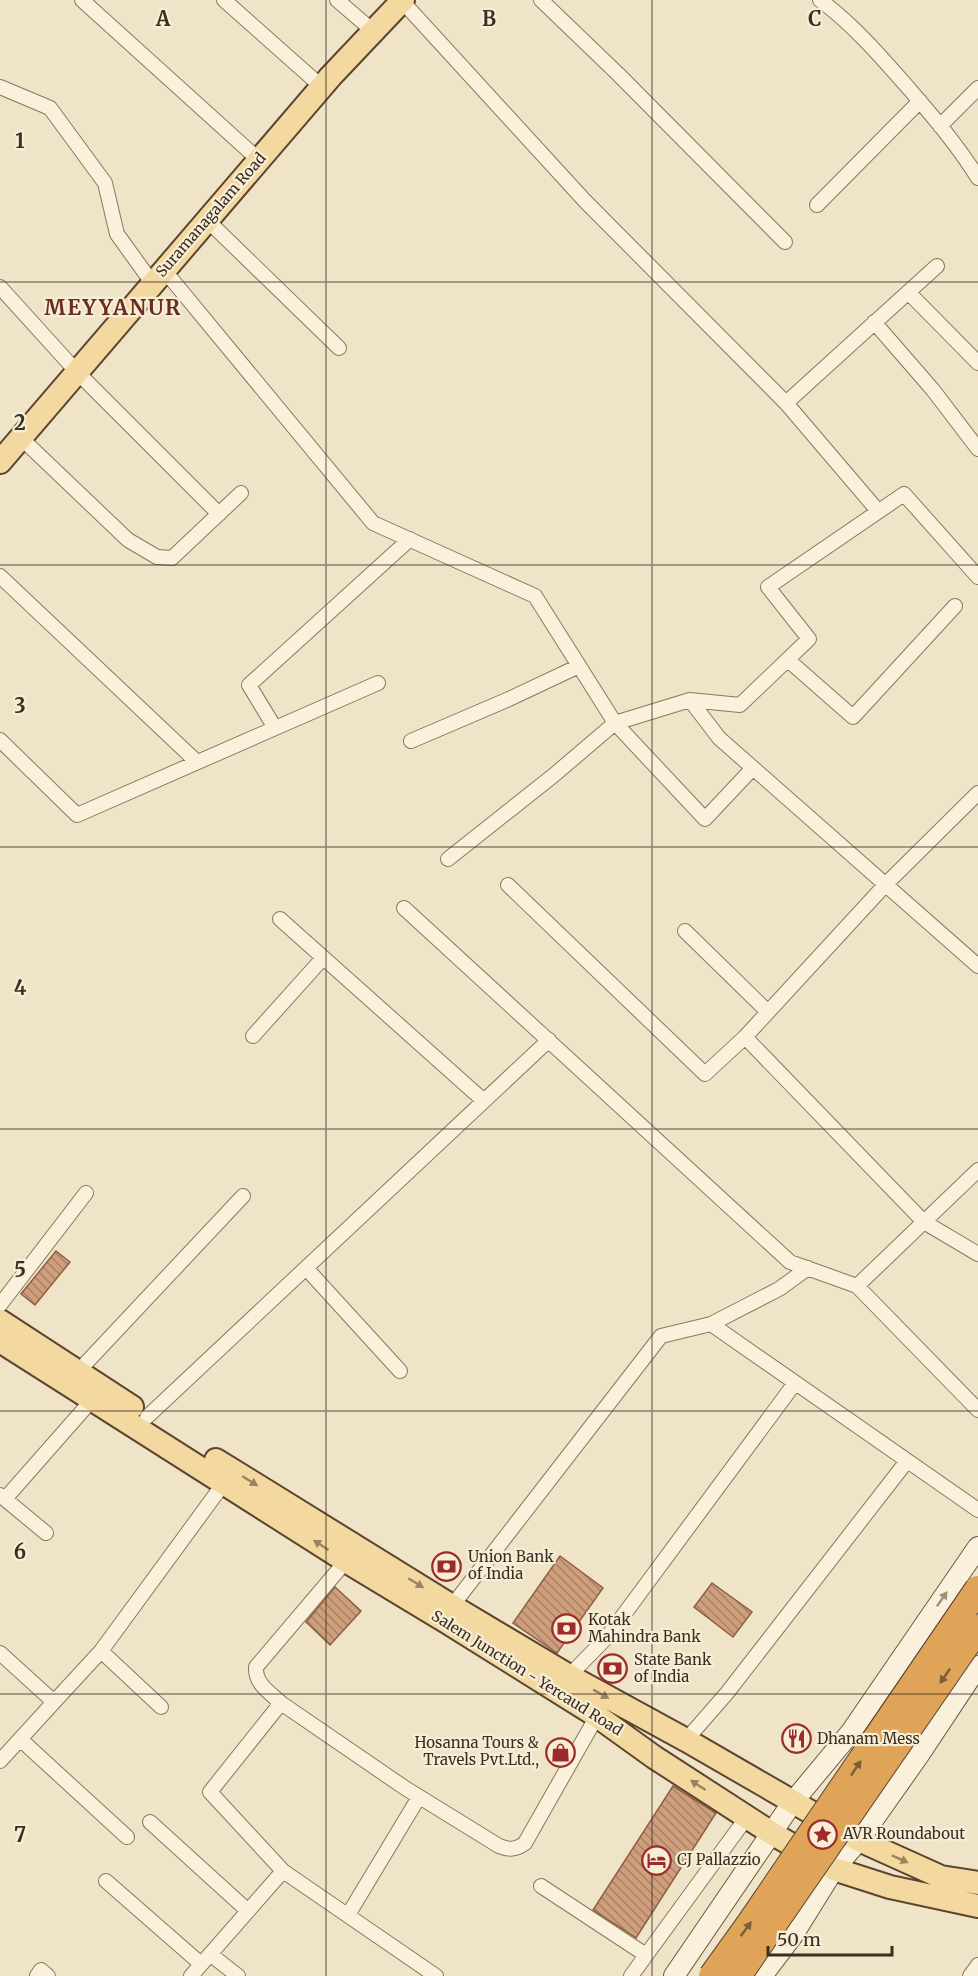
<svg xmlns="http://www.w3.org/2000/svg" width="978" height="1976" font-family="Merriweather,serif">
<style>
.building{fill:url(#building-back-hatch);stroke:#8d5f41;stroke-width:1.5}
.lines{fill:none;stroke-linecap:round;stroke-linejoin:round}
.street-casing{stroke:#8d765c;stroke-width:16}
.secondary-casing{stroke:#6f573f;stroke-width:22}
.primary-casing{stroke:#5b4430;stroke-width:26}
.street{stroke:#faf1dc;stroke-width:14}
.secondary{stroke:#faf1dc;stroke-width:20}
.primary{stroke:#f3d9a0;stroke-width:22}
.highway-bridge-casing{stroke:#5b4430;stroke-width:28;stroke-linecap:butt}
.highway-bridge{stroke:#e0a458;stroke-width:26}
.oneway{fill:#988460}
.oneway2{fill:#9c907e}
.oneway3{fill:#7e5d36}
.grid{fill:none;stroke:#3d2e20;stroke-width:1.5;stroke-opacity:0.55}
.labels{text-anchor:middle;stroke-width:4.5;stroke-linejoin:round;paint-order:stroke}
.street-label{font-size:15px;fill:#3d2e20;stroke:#f7eed8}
.poi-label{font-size:15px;fill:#3d2e20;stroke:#f7eed8;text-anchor:start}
.district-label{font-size:21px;font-weight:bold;letter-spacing:1.5px;fill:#6b2e1e;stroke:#f7eed8}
.grid-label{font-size:20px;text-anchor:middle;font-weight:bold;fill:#3d2e20;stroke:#f7eed8;stroke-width:4.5;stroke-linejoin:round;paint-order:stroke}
</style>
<defs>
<pattern id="building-back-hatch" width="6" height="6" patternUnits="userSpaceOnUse" patternTransform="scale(1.5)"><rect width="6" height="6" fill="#cf9f7d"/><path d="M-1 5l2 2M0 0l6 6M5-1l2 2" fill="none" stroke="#a98266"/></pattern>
</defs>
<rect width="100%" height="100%" fill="#f0e4c8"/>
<path class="building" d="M56 1251 70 1262 35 1305 21 1294Z
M560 1556 603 1588 557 1653 513 1623Z
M712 1583 752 1612 733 1637 694 1607Z
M335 1587 361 1611 330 1645 306 1622Z
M673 1786 716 1813 636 1938 593 1910Z"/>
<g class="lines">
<defs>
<path id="street" d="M82 0 259 160
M224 0 322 87
M337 0 373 31
M541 0 618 74 785 242
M820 0C854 25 883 59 911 91 935 119 958 146 978 178
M402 1 585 201 786 403 878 511
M0 87 50 108 105 183 117 234 153 284
M940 126 978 88
M817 205 920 101
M207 220 339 348
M164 270 373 523 535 596 615 723 690 700 740 705 809 639 768 587 904 494 978 577
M0 287 77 372 219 514
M908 292 978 363
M874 322 933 390 978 449
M786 403 937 266
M21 438 128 540 157 557 172 558 241 493
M0 576 197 762
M788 660 853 717 955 606
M690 700 719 738 978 966
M275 728 249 685 410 539
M0 740 77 815 378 683
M411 741 509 699 579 666
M978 793 886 884 745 1037 924 1222 978 1254
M448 859 554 775 615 723 705 819 753 768
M508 885 705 1074 745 1037
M404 908 790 1262 857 1286 978 1410
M280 919 484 1101
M685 931 768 1012
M253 1036 323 958
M306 1268 400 1371
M857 1286 978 1170
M0 1305 86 1193
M711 1324 779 1289 808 1268
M86 1363 243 1196
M147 1417 549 1040
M0 1495 46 1533
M5 1499 92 1400
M452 1606 661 1336 711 1324 978 1510
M101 1651 161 1707
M0 1653 54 1702 101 1651 224 1483
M569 1676 608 1636 795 1383
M281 1703C269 1692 255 1684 256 1667L346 1561
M20 1739 127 1837
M686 1740 727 1693 907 1461
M0 1761 54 1702
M150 1822 248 1911
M283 1871 436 1976
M106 1881 201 1964
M541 1886 646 1955
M348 1915 419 1797
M210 1954 238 1976
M37 1976 41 1970 48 1976
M191 1976 283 1871 210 1792 281 1703 405 1788 499 1846C509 1850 516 1850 525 1843L597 1716
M631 1976 747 1817
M970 1976 978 1965"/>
<path id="secondary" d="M674 1976 792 1803 851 1732 978 1547
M762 1976 793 1935 834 1869 859 1840 919 1755 978 1666"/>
<path id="primary" d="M0 462 331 76 403 0
M0 1321 132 1407
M0 1341 346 1561 447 1622 597 1716 654 1757 773 1834 834 1869 890 1887 978 1906
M216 1460 452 1606 569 1676 686 1740 859 1840 941 1877 978 1883"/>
</defs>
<use href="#street" class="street-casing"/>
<use href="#secondary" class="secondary-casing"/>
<use href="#primary" class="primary-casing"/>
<use href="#street" class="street"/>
<use href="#secondary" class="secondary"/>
<use href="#primary" class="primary"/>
<defs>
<path id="highway-bridge" d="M712 1976 750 1923 978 1589
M738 1976 978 1628"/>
</defs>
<use href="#highway-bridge" class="highway-bridge-casing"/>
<use href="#highway-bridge" class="highway-bridge"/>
</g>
<defs><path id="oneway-solid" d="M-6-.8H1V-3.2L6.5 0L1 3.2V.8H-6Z" transform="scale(1.5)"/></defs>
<g class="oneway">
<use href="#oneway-solid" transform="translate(250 1481) rotate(32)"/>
<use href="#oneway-solid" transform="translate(321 1545) rotate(-147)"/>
<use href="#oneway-solid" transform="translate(416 1583) rotate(32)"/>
<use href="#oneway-solid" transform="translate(601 1694) rotate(29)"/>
<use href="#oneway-solid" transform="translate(698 1785) rotate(-147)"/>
<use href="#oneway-solid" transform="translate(900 1859) rotate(24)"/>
</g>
<use class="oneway2" href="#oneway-solid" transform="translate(942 1599) rotate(-55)"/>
<g class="oneway3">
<use href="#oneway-solid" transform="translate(945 1676) rotate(124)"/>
<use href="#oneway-solid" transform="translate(856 1768) rotate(-56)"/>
<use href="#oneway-solid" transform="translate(746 1929) rotate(-54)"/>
</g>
<path class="grid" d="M326 0V1976M652 0V1976M0 282H978M0 565H978M0 847H978M0 1129H978M0 1411H978M0 1694H978"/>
<defs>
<symbol id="bank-ring" viewBox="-11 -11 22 22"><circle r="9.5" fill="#f7eed8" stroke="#9e2a2b" stroke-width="1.5"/><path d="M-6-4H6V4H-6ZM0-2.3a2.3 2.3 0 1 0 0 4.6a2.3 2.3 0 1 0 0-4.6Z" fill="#9e2a2b"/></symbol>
<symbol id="restaurant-ring" viewBox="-11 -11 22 22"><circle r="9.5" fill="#f7eed8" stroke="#9e2a2b" stroke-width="1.5"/><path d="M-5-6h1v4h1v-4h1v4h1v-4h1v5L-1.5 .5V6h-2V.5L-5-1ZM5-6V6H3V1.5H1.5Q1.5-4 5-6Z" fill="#9e2a2b"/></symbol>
<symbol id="shop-ring" viewBox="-11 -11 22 22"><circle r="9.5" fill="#f7eed8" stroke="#9e2a2b" stroke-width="1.5"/><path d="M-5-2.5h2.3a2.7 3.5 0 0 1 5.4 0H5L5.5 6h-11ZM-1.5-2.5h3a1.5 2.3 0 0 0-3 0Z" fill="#9e2a2b"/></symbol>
<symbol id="sight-ring" viewBox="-11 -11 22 22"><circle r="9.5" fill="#f7eed8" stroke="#9e2a2b" stroke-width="1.5"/><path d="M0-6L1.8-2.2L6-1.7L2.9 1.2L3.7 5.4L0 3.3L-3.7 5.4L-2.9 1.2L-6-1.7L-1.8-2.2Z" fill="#9e2a2b"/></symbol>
<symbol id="hotel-ring" viewBox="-11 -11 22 22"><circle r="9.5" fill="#f7eed8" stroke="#9e2a2b" stroke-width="1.5"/><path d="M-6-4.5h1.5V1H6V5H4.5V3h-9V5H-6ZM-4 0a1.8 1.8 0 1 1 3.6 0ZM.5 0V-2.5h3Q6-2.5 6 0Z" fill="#9e2a2b"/></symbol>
</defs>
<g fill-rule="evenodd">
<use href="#bank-ring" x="430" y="1550" width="33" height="33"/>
<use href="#bank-ring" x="550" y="1612" width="33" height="33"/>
<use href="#bank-ring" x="596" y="1652" width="33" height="33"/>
<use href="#restaurant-ring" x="780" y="1722" width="33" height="33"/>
<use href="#shop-ring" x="544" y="1736" width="33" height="33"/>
<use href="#sight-ring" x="806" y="1818" width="33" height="33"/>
<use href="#hotel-ring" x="640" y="1844" width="33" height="33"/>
</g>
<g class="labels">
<g class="street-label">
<text transform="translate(211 215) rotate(-49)" y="5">Suramanagalam Road</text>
<text transform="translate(527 1673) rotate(32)" y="5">Salem Junction - Yercaud Road</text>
</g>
<g class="poi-label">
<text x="468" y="1562">Union Bank<tspan x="468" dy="17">of India</tspan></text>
<text x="588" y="1625">Kotak<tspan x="588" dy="17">Mahindra Bank</tspan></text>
<text x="634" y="1665">State Bank<tspan x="634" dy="17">of India</tspan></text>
<text x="817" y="1744">Dhanam Mess</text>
<text x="539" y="1748" text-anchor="end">Hosanna Tours &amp;<tspan x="539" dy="17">Travels Pvt.Ltd.,</tspan></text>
<text x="843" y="1839">AVR Roundabout</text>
<text x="677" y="1865">CJ Pallazzio</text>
</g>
<g class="district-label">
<text x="113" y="315">MEYYANUR</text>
</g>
</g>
<g class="grid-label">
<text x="163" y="26">A</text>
<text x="489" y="26">B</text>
<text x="815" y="26">C</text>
<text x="20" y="148">1</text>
<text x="20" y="430">2</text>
<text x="20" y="713">3</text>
<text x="20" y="995">4</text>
<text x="20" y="1277">5</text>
<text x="20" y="1559">6</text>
<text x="20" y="1842">7</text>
</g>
<path d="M768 1946v9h124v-9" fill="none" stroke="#3d2e20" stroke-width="3"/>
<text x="777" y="1946" font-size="18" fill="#3d2e20" stroke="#f7eed8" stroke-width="4.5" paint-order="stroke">50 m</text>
</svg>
